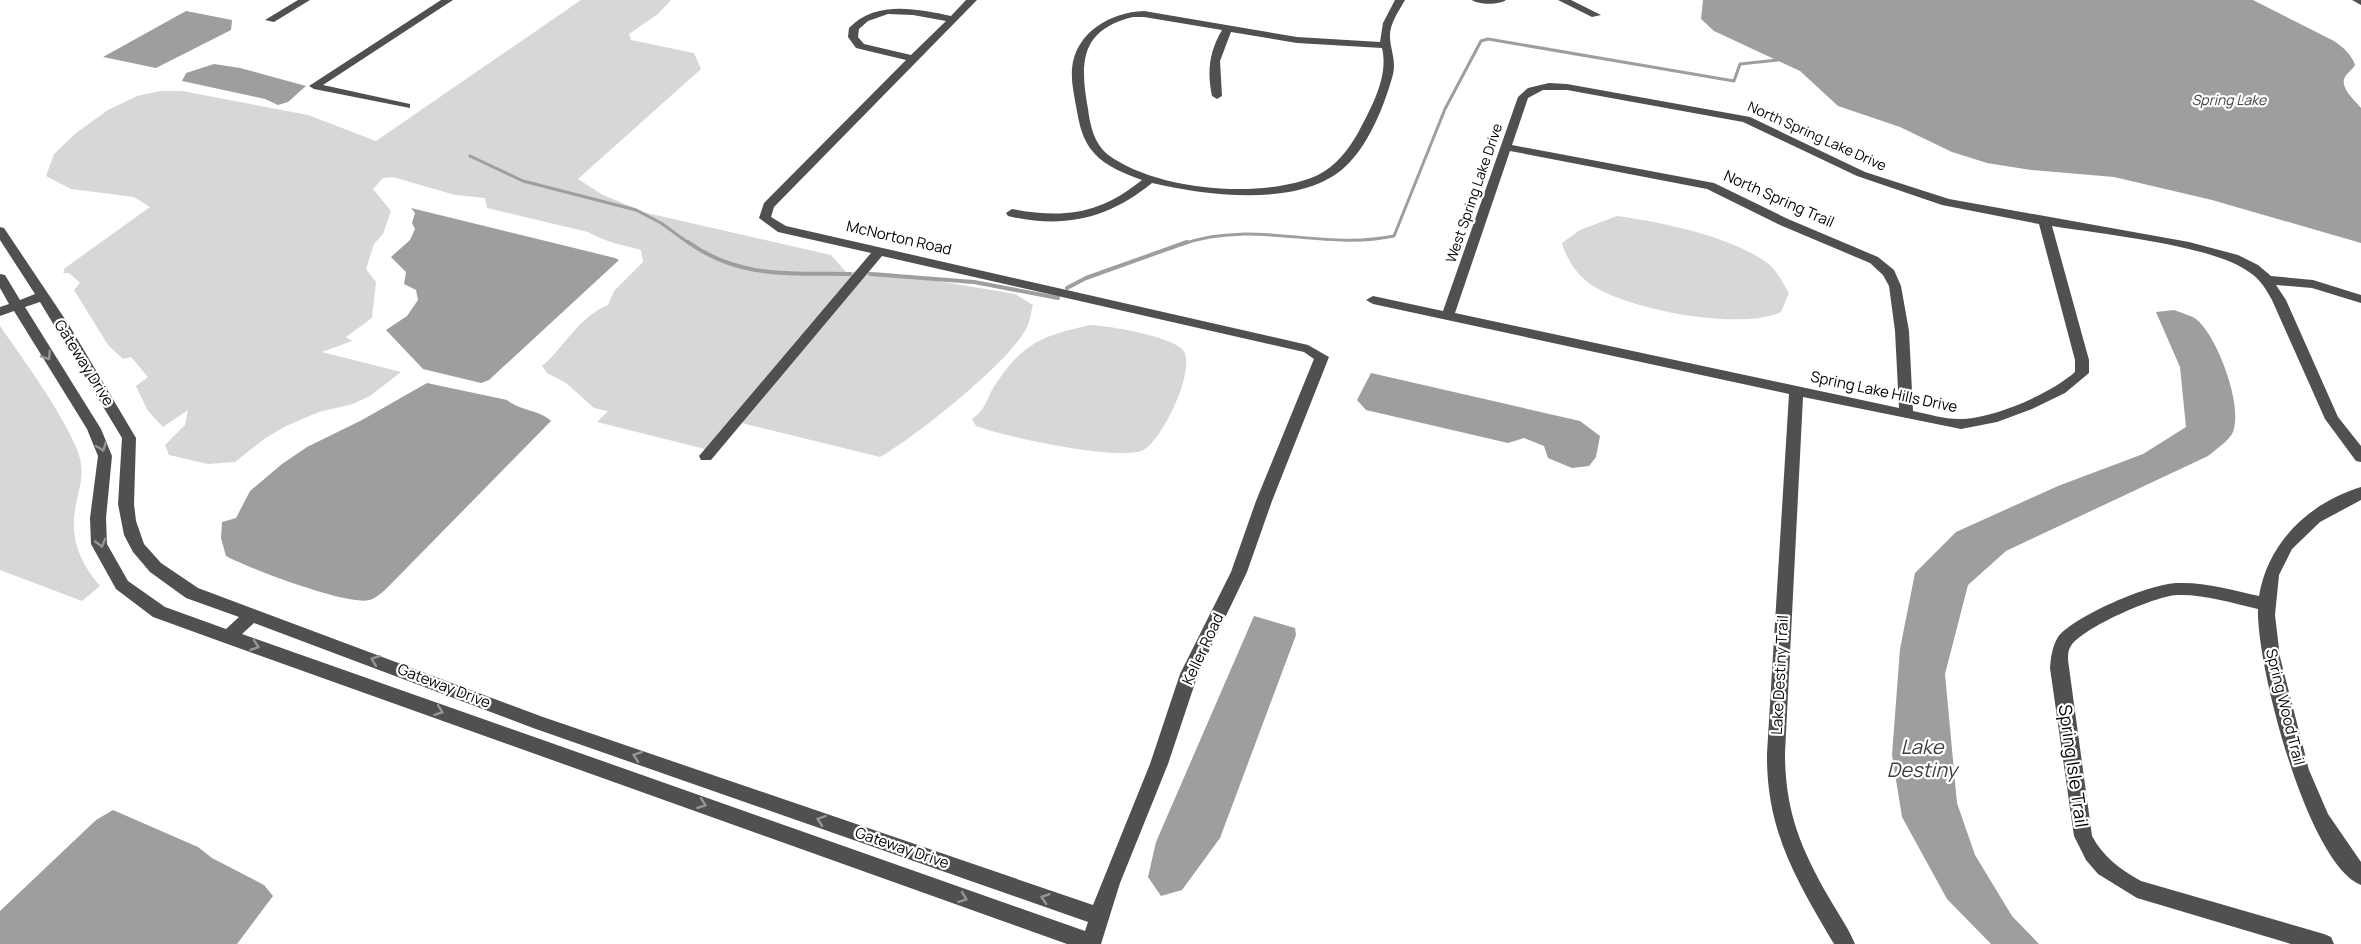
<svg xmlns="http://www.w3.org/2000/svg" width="2361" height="944" font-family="Manrope,sans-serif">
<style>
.green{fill:#d7d7d7}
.water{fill:#9e9e9e}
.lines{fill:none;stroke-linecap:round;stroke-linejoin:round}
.stream-far1{stroke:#9e9e9e;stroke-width:3}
.stream{stroke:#9e9e9e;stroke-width:4}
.minor{fill:#505050;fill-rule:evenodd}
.oneway{stroke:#969696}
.labels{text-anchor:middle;stroke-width:4.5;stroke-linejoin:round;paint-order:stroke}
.far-water-label{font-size:14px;font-style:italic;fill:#3f3f3f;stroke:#fff}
.far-street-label{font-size:14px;fill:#000;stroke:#fff}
.street-label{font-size:15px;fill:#000;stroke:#fff}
.near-street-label{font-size:18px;fill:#000;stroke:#fff}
.near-water-label{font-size:20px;font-style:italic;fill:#3f3f3f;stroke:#fff}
</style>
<rect width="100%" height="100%" fill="#fff"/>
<path class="green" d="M581 0H671L658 14 629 34 631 40 694 53 701 69 578 179 603 195 647 213 831 255 846 272H856L705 449 597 422 608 411 594 408 566 383 547 373 542 366C566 346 577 318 608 305L614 291 643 262 641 250C623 245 605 242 588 232L487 208 485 198 455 195 393 177 383 178 373 189 391 211 383 234 374 244 366 269 376 282 372 318 346 337 352 341 322 352 401 372 370 396 353 404 319 412 286 426 264 439 235 462 208 464 169 455 165 445 185 425 188 410 163 427 148 411 136 386 148 377 131 357 123 359 108 345 74 290 80 283 69 273H63L65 268 150 207 134 197 71 189 46 176 54 154 76 133 108 110 137 96 160 91H182L308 115 376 141Z
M1617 216C1661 222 1736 237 1771 266 1778 273 1784 285 1789 293L1781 312C1740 331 1627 310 1590 284 1577 275 1566 258 1562 243L1580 230Z
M868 272 890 273 1015 294 1033 305C1031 312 1030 321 1027 327 1011 361 914 438 880 457L742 423Z
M1090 325C1111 326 1168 336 1182 349 1199 365 1161 445 1141 451 1114 460 1005 437 976 426L972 419C986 410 987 397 995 385 1024 342 1042 336 1090 325Z
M0 326C25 362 59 408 76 447 87 473 79 485 75 510 70 540 81 564 100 586L82 601 0 570Z"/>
<path class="water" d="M1703 0H2253L2334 41C2343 47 2352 55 2355 65 2353 69 2347 73 2345 77 2339 87 2355 101 2361 108V243L2212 200 2114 177 2031 170 1987 163 1952 152 1900 127 1838 106 1800 71 1714 31 1701 19Z
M186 11 232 20 231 30 156 68 103 57Z
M214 64 240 68 306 86 288 102 278 105 265 99 182 81 186 73Z
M411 208 615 258 619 260 489 380 481 383 423 369 386 330 407 316 418 300 416 290 404 284 406 272 391 257 410 240 415 229 412 223 415 213Z
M2174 310C2181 313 2190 315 2196 319 2217 335 2245 409 2232 434 2227 442 2215 450 2208 456L2006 551 1968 585 1945 674 1957 803 1975 855 2012 916 2039 944H1991L1947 899 1902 817 1892 755 1900 649 1915 573 1956 532 2058 486 2143 454 2186 427 2180 367 2156 312Z
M1371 373 1580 421 1600 436 1596 457 1589 466 1572 468 1548 458 1544 446 1524 438 1508 443 1366 410 1357 400Z
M427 383 507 400C520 411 540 410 551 421L385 590C381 593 375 599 369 600 347 606 248 568 226 556L221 538 222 522 236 518 250 491 282 464 307 447 362 420Z
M1254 616 1295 628 1296 635 1220 838 1182 890 1161 896 1148 877 1156 842Z
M113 810 198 847 212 858 264 885 273 896 237 944H0V911L96 820Z"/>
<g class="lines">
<path class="stream-far1" d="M470 156 523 181 636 210 661 223 690 244
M1183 244C1253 219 1323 251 1394 236L1445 109 1481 41 1488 39 1734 81 1740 64 1778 60"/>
<path class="stream" d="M688 242C739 279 791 273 850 274
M870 274 974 282 1058 298
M1067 288 1086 278 1187 242"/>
<path class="minor" d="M298 0H310L274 22 265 20Z
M441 0H453L323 85 410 104V108L314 89 309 86Z
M966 0H977L774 207 771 217 786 226 1308 345 1329 357 1272 501 1247 572 1198 674 1168 764 1120 883 1101 944H1067L222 642 153 617 116 589 91 544 90 518 98 456 87 429 14 311 0 316V307L9 304 0 288V274L5 275 20 300 35 294 0 240V227L4 228 69 325 136 438 134 504 136 521 144 544 161 563 198 588 543 717 1093 905 1150 764 1180 674 1231 572 1256 501 1314 359 1304 352 882 256 711 460H701L699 456 871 253 778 232 759 218 764 203 906 60 856 48 848 37 849 28C876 0 917 9 951 16ZM888 14 913 15 946 21 911 55 864 44 858 37 859 29 868 21ZM40 302 122 438 118 504 124 535 133 552 150 572 186 598 239 617 226 629 165 607 128 581 107 544 106 518 112 456 101 429 25 307ZM254 623 533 728 1088 922 1085 931 242 634Z
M1395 0H1405C1399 11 1389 24 1390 38 1391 52 1397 62 1392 78 1384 106 1370 141 1349 163 1306 209 1208 196 1152 183 1108 219 1063 229 1008 216L1006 213 1012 209C1064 219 1100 214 1142 180 1126 174 1106 167 1094 153 1082 140 1079 123 1076 106 1074 94 1071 82 1072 69 1075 33 1110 12 1144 11L1297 37 1380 42 1383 23ZM1133 17H1144L1222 30C1209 52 1207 72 1212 96L1217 99 1222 96 1220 61 1231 32 1297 43 1382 48C1389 77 1371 108 1358 133 1348 150 1336 166 1318 175 1263 200 1156 191 1107 154 1094 143 1090 125 1088 109 1080 64 1079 30 1133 17Z
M1472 0H1506C1499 5 1479 5 1472 0Z
M1558 0H1571L1601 15 1592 17Z
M2352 0H2361V5Z
M1549 83 1567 84 1750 117 1865 172 1949 199 2189 242 2238 255 2258 265 2271 276 2313 280 2361 295V303L2312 288 2276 285 2286 300 2338 417 2361 446V462L2356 461 2325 419 2272 300C2266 289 2260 279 2249 272 2213 245 2100 234 2052 226L2089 360V373L2065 393 2032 409 1997 422 1961 429 1803 397 1785 753C1785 810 1800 847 1828 896 1837 912 1848 927 1855 944H1834L1828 934C1792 873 1766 825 1767 753L1789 394 1373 304 1366 300 1373 296 1443 311 1518 97 1528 88ZM1543 90H1567L1743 122 1857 176 1942 205 2039 224 2075 360V372C2050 394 1993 419 1959 419 1944 419 1928 414 1913 411L1909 331 1901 286 1894 270 1878 257 1788 219 1714 183 1512 145 1528 98ZM1510 151 1707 189 1780 225 1870 263 1883 275 1889 286 1895 331 1899 408 1455 313Z
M2361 487V500L2320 522 2292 549 2279 575 2275 615 2280 657 2309 770 2328 814 2361 862V885C2307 864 2256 663 2258 609 2232 603 2204 594 2177 595 2155 596 2082 628 2071 646 2068 650 2068 655 2068 660L2092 836C2103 857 2121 870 2141 881L2324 934 2331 937 2334 944H2291L2137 898 2098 874 2086 860 2074 836 2050 668C2051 657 2052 647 2058 637 2074 616 2151 583 2178 583 2205 582 2233 590 2259 596 2268 542 2309 503 2361 487Z"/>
</g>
<defs><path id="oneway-chevron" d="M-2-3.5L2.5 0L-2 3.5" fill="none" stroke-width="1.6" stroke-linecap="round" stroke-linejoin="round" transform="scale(1.5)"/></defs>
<g class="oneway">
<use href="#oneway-chevron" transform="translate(47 356) rotate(57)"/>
<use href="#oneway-chevron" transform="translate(102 447) rotate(69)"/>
<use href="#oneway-chevron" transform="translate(101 543) rotate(75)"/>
<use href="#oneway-chevron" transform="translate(255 646) rotate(19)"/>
<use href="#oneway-chevron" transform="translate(375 660) rotate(-159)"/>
<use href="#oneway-chevron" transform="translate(439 711) rotate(20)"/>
<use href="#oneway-chevron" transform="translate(637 756) rotate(-161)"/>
<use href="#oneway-chevron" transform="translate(702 804) rotate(20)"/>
<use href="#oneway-chevron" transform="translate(821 820) rotate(-161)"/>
<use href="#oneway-chevron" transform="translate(963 898) rotate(20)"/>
<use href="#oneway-chevron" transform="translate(1045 898) rotate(-161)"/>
</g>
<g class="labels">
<g class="far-water-label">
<text x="2229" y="105">Spring Lake</text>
</g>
<g class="far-street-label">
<text transform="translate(1817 136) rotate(24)" y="5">North Spring Lake Drive</text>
<text transform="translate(1474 193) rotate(-71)" y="5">West Spring Lake Drive</text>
</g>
<g class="street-label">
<text transform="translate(1779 199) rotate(24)" y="5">North Spring Trail</text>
<text transform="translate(899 238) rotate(13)" y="5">McNorton Road</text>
<text transform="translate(84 363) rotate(58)" y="5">Gateway Drive</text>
<text transform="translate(1884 392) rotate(12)" y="5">Spring Lake Hills Drive</text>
<text transform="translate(1203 649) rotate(-65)" y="5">Keller Road</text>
<text transform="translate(1780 675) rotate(-87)" y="5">Lake Destiny Trail</text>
<text transform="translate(444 686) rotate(21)" y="5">Gateway Drive</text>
<text transform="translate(2285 707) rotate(76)" y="5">Spring Wood Trail</text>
<text transform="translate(902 848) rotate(19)" y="5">Gateway Drive</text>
</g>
<g class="near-street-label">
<text transform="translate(2073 766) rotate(82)" y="6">Spring Isle Trail</text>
</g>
<g class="near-water-label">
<text x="1922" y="754">Lake<tspan x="1922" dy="23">Destiny</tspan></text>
</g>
</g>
</svg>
